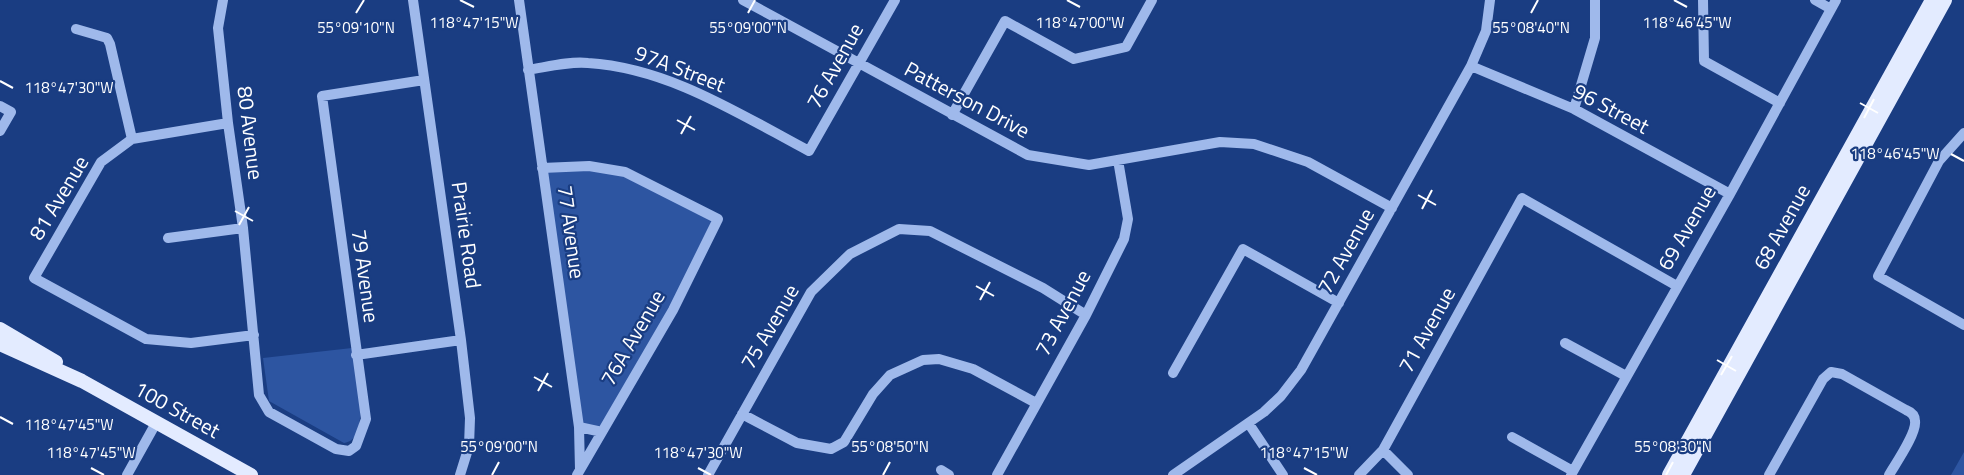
<svg xmlns="http://www.w3.org/2000/svg" width="1964" height="475" font-family="'Titillium Web',sans-serif">
<style>
.green{fill:#2d55a1}
.lines{fill:none;stroke-linecap:round;stroke-linejoin:round}
.minor{stroke:#9fb9eb;stroke-width:10}
.major{stroke:#e3ebff;stroke-width:14}
.ticks{fill:none;stroke:#fff;stroke-width:2}
.labels{text-anchor:middle;stroke-width:4.5;stroke-linejoin:round;paint-order:stroke}
.street-label{font-size:21px;fill:#fff;stroke:#1a3d82}
.ticks-label{font-size:15px;text-anchor:middle;fill:#fff;stroke:#1a3d82;stroke-width:4.5;stroke-linejoin:round;paint-order:stroke}
</style>
<rect width="100%" height="100%" fill="#1a3d82"/>
<path class="green" d="M542 168 625 172 718 219 602 432 579 427Z
M352 348C355 368 373 440 344 443L269 401 263 358Z
M1964 452V475H1951Z"/>
<g class="lines">
<path class="minor" d="M223 0 218 28 228 123 243 228 259 395 269 412 336 449 349 451 356 446 366 419 322 96 424 80
M413 0 461 340 470 418 469 446 460 475
M519 0 579 427 580 470
M743 0 1028 155 1089 165 1220 142 1254 144 1308 162 1392 208
M1703 0 1704 61 1780 103
M1815 0 1831 9
M76 29 107 38 110 44 132 139
M1471 66 1574 109 1730 194
M528 70C547 67 569 61 588 63 669 68 739 114 809 151L895 0
M0 106 11 112 0 131
M1574 109 1595 38V0
M952 115 1005 21 1074 59 1126 47 1152 0
M228 123 132 139 101 162 34 278 146 339 191 343 254 335
M1964 133 1939 161 1878 276 1964 325
M542 168 589 166 625 172 718 219 673 310 577 475
M168 238 243 228
M1565 343 1626 376
M356 355 461 340
M1173 373 1243 249 1339 303
M742 414 797 443 831 449 844 442 873 394 890 375 923 360 939 359 973 369 1036 403
M1249 424 1283 475
M579 427 602 432
M1512 437 1573 471
M1383 450 1408 475
M941 470 949 475
M127 475 156 423
M708 475 811 292 850 254 899 229 930 231 1043 288 1086 315
M997 475 1086 315 1124 239 1128 219 1118 160
M1173 475 1264 412 1281 396 1301 370 1471 66 1486 31 1490 0
M1359 475 1383 450 1522 198 1677 286
M1571 475 1730 194 1836 0
M1769 475 1823 379 1831 372 1842 374 1906 410C1911 412 1915 415 1915 421 1917 433 1896 463 1889 475"/>
<path class="major" d="M0 329 56 362
M0 344 82 381 251 475
M1669 475 1932 0
M1683 475 1945 0"/>
</g>
<path class="ticks" d="M460 0 474 7M1067 0 1080 7M1674 0 1687 7M356 13 364 0M748 13 755 0M1531 13 1538 0M0 81 13 88M1860 103 1878 113M1864 118 1874 99M677 120 695 130M681 134 691 116M1951 154 1964 161M1418 195 1436 205M1422 209 1432 190M235 211 253 221M239 225 249 207M976 286 994 296M980 300 990 282M1717 360 1736 371M1721 375 1732 356M534 377 552 387M538 391 548 373M0 417 13 424M91 468 104 475M698 468 711 475M1304 468 1317 475M492 475 499 462M883 475 890 462M1666 475 1673 462"/>
<g class="labels">
<g class="street-label">
<text transform="translate(835 66) rotate(-61)" y="7">76 Avenue</text>
<text transform="translate(680 69) rotate(21)" y="7">97A Street</text>
<text transform="translate(967 100) rotate(28)" y="7">Patterson Drive</text>
<text transform="translate(1611 109) rotate(28)" y="7">96 Street</text>
<text transform="translate(250 133) rotate(83)" y="7">80 Avenue</text>
<text transform="translate(59 198) rotate(-59)" y="7">81 Avenue</text>
<text transform="translate(1782 227) rotate(-61)" y="7">68 Avenue</text>
<text transform="translate(1687 228) rotate(-60)" y="7">69 Avenue</text>
<text transform="translate(571 232) rotate(82)" y="7">77 Avenue</text>
<text transform="translate(466 235) rotate(82)" y="7">Prairie Road</text>
<text transform="translate(1346 251) rotate(-61)" y="7">72 Avenue</text>
<text transform="translate(365 276) rotate(82)" y="7">79 Avenue</text>
<text transform="translate(1063 313) rotate(-62)" y="7">73 Avenue</text>
<text transform="translate(770 327) rotate(-60)" y="7">75 Avenue</text>
<text transform="translate(1427 330) rotate(-61)" y="7">71 Avenue</text>
<text transform="translate(633 338) rotate(-60)" y="7">76A Avenue</text>
<text transform="translate(177 410) rotate(29)" y="7">100 Street</text>
</g>
</g>
<g class="ticks-label">
<text x="1687" y="28">118°46'45"W</text>
<text x="474" y="28">118°47'15"W</text>
<text x="1080" y="28">118°47'00"W</text>
<text x="356" y="33">55°09'10"N</text>
<text x="748" y="33">55°09'00"N</text>
<text x="1531" y="33">55°08'40"N</text>
<text x="69" y="93">118°47'30"W</text>
<text x="1895" y="159">118°46'45"W</text>
<text x="69" y="430">118°47'45"W</text>
<text x="499" y="452">55°09'00"N</text>
<text x="890" y="452">55°08'50"N</text>
<text x="1673" y="452">55°08'30"N</text>
<text x="91" y="458">118°47'45"W</text>
<text x="698" y="458">118°47'30"W</text>
<text x="1304" y="458">118°47'15"W</text>
</g>
</svg>
